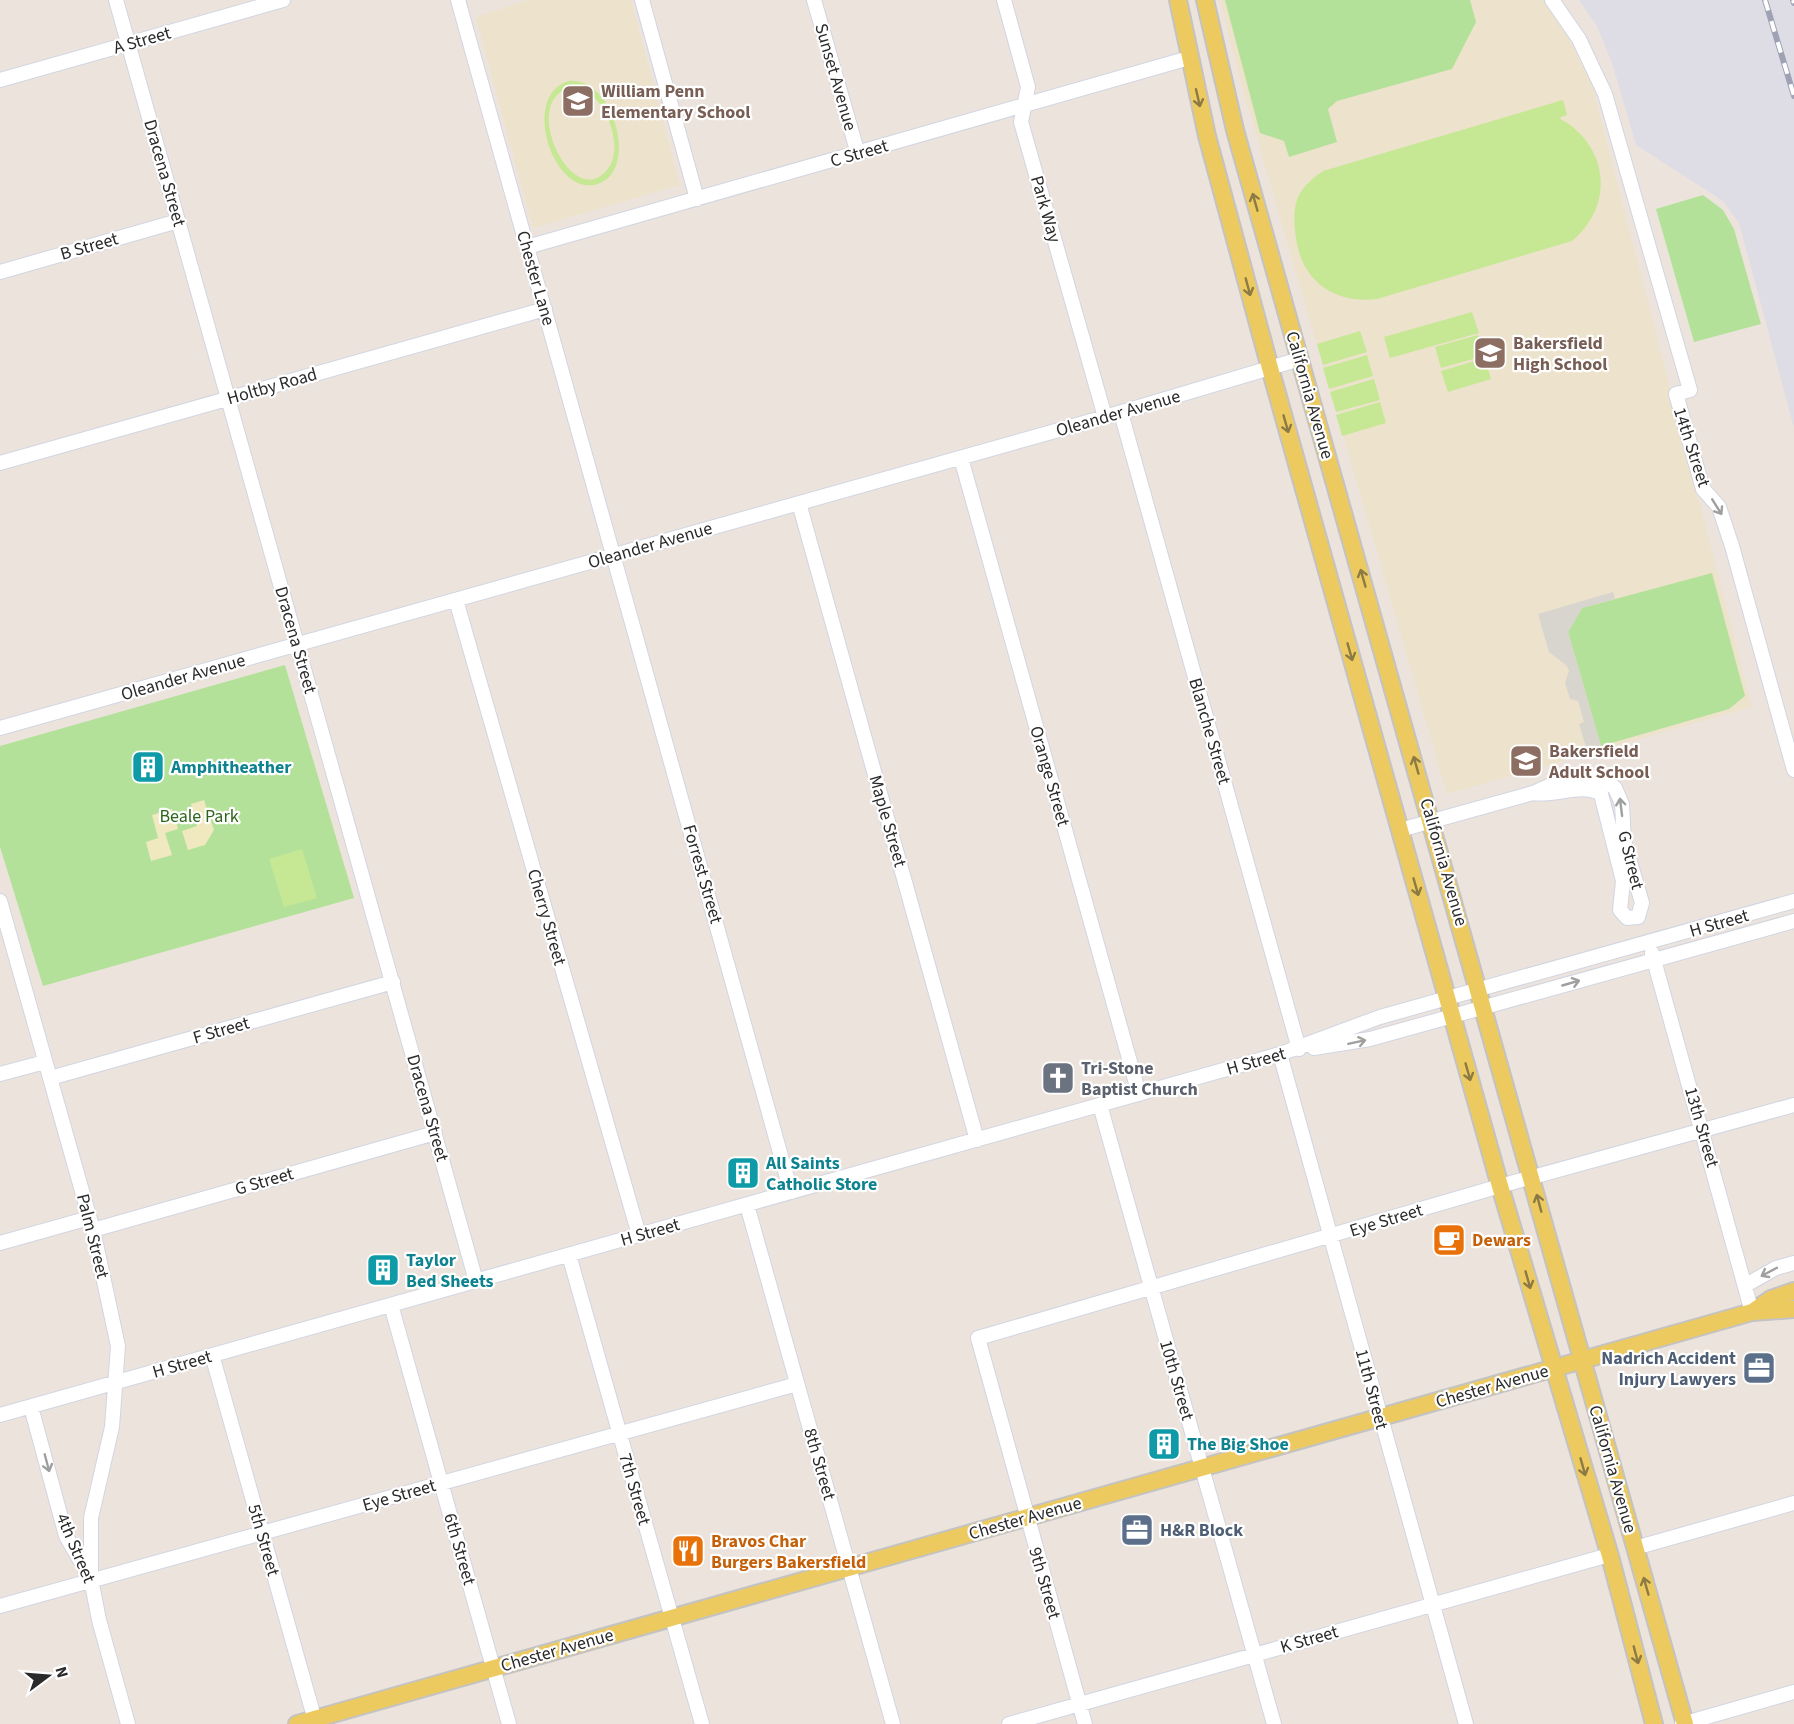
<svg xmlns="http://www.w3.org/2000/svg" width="1794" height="1724" font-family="'Source Sans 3',sans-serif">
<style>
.industrial{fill:#dedce4}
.education{fill:#ede2cb}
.green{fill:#b3e199}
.sand{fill:#f0e8bf}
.pitch{fill:#c6e895;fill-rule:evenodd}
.plaza{fill:#d8d4ce}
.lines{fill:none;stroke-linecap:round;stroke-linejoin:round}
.minor-casing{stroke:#d1d5e2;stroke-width:16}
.major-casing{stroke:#c3c3c3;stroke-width:20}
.minor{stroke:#fff;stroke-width:14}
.major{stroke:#edca5f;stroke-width:16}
.rail-casing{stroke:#9fa2b4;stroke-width:6}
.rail{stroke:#fff;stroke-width:4;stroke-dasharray:11;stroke-linecap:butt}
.oneway{stroke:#8c7a44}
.oneway2{stroke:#9f9f9f}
.labels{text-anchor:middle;stroke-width:4.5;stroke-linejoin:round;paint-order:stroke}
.street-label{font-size:18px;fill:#2a2a2a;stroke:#fff}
.education-label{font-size:18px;font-weight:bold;fill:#785e54;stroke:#fff;text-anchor:start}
.culture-label{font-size:18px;font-weight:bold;fill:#0d838f;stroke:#fff;text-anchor:start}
.park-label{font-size:18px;fill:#2c651b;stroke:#fff}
.worship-label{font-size:18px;font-weight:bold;fill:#5b616d;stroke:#fff;text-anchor:start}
.food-label{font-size:18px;font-weight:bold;fill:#c56008;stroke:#fff;text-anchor:start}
.service-label{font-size:18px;font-weight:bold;fill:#4e5e75;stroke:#fff;text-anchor:end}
</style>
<rect width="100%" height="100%" fill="#ece4dc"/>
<path class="industrial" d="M1579 0H1794V428L1739 223 1723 201 1636 145 1612 63 1597 26Z"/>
<path class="education" d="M528 0H631L680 185 533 228 476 17Z
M1220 0H1542L1546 4 1568 37 1592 85 1752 707 1447 794 1239 76Z"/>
<path class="green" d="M1225 0H1470L1476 22 1452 69 1337 101 1328 109 1337 142 1289 157 1284 141 1260 133Z
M1703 195 1723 210 1734 229 1761 324 1694 342 1656 209Z
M1712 573 1745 696 1729 709 1601 746 1568 632 1582 608Z
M285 665 354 898 43 986 0 847V746Z"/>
<path class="sand" d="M204 800 214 830 205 845 188 850 182 831 197 826 191 804Z
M172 809 178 829 165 833 172 855 151 861 146 842 158 838 152 815Z"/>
<path class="pitch" d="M569 81C615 76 641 176 594 185 551 193 521 94 569 81ZM573 87C603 88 625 144 609 167 575 218 515 98 573 87Z
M1563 100 1567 115 1559 118C1609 145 1615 205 1572 241L1377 299C1335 304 1302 282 1296 238 1294 226 1293 209 1298 197 1304 185 1313 178 1323 171Z
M1472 312 1479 333 1390 358 1384 337Z
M1360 331 1367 352 1323 365 1317 344Z
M1478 335 1484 356 1441 368 1435 347Z
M1367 355 1373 376 1329 389 1323 368Z
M1485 358 1491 379 1448 392 1441 371Z
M1374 379 1380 400 1336 412 1330 392Z
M1380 402 1386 423 1342 436 1336 415Z
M302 849 317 898 284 907 269 859Z"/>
<path class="plaza" d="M1613 592 1615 599 1582 608 1568 632 1601 746 1587 750 1579 724 1584 722 1578 701 1570 699 1565 683 1569 671 1567 666 1549 652 1538 614Z"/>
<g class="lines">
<defs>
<path id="minor" d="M116 0 476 1281
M458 0 791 1192
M642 0 697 199
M814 0 858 154
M1004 0 1028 87 1021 122 1105 417
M1552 0 1579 39 1605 94 1690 390 1676 394 1703 489 1719 507 1732 546 1794 770
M0 80 283 0
M527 247 1189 58
M0 272 178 221
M1121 413 1299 1049
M961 458 1139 1094
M0 463 545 309
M799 503 977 1140
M456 600 639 1235
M0 728 1105 417 1300 359
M1400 830 1533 793 1566 778 1590 777 1604 780 1615 788 1622 804 1624 841 1642 903 1638 917 1627 918 1620 910 1623 881 1601 794C1582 782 1554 797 1533 793
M0 901 93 1230 118 1346 112 1427 91 1518V1579
M1652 953 1752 1312
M1314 1048 1370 1039 1794 921
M1280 1054 1466 1724
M0 1074 45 1062
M50 1078 393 982
M1100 1105 1274 1724
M747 1205 893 1724
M93 1230 435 1133
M0 1243 89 1218
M569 1255 702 1724
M1746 1285 1776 1268 1794 1263
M391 1305 509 1724
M212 1355 316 1724
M31 1407 66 1536 91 1579 99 1620 128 1724
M0 1415 1280 1054 1380 1017 1794 901
M1635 1548 1794 1503
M0 1606 797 1384
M1009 1724 1609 1555
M1085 1724 978 1338 1500 1186 1794 1105
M1682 1724 1794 1692"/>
<path id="major" d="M1178 0 1207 136 1270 368 1500 1186 1610 1556 1654 1724
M1205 0 1235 130 1685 1724
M1752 1312 1771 1299 1794 1291
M297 1724 1752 1312 1794 1309"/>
</defs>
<use href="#minor" class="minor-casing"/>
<use href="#major" class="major-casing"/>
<use href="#minor" class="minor"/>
<use href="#major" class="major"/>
<defs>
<path id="rail" d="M1765 0 1794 96
M1793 0 1794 3"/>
</defs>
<use href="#rail" class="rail-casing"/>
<use href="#rail" class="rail"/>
</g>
<defs><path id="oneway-shaft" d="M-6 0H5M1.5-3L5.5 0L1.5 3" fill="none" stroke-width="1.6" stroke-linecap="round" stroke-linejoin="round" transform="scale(1.5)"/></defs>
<g class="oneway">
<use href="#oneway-shaft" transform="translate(1198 98) rotate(77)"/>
<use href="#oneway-shaft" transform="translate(1255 202) rotate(-106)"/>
<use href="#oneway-shaft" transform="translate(1248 287) rotate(75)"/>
<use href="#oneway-shaft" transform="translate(1286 424) rotate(74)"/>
<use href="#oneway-shaft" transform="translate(1363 578) rotate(-106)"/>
<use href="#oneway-shaft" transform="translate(1350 652) rotate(74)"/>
<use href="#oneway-shaft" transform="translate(1416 765) rotate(-106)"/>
<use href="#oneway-shaft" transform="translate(1416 887) rotate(74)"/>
<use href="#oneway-shaft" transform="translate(1468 1072) rotate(74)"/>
<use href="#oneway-shaft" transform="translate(1539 1203) rotate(-105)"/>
<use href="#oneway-shaft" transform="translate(1528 1280) rotate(74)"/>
<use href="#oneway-shaft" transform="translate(1583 1467) rotate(74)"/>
<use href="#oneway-shaft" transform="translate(1646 1586) rotate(-106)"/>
<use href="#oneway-shaft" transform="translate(1636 1655) rotate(75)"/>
</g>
<g class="oneway2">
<use href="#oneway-shaft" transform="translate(1717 507) rotate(58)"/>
<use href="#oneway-shaft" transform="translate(1621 807) rotate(-97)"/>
<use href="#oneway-shaft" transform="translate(1571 983) rotate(-16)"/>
<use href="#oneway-shaft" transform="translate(1357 1042) rotate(-12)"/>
<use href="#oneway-shaft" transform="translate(1769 1272) rotate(152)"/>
<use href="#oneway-shaft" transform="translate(47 1463) rotate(75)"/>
</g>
<defs>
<symbol id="school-square" viewBox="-11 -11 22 22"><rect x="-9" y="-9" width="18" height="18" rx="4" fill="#8d6e63" stroke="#fff"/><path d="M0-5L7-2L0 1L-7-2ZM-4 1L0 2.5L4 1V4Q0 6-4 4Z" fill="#fff"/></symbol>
<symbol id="building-square" viewBox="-11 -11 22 22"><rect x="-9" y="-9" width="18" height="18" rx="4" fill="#0f9aa8" stroke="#fff"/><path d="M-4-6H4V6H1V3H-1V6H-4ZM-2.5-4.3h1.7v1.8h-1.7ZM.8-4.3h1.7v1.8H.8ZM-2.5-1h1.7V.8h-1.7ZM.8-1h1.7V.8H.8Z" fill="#fff"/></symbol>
<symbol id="church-square" viewBox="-11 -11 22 22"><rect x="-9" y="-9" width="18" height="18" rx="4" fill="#6b7280" stroke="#fff"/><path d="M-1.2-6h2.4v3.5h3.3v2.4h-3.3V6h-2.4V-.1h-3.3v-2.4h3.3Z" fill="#fff"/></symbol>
<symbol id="cafe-square" viewBox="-11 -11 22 22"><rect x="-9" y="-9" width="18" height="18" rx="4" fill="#e8710a" stroke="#fff"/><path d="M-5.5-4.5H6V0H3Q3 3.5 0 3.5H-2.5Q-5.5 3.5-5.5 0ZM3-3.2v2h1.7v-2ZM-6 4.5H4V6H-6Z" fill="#fff"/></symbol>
<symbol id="office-square" viewBox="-11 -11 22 22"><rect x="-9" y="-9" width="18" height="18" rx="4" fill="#5c6f8a" stroke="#fff"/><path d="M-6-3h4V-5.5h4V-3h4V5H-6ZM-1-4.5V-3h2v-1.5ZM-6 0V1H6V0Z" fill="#fff"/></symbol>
<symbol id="restaurant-square" viewBox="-11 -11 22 22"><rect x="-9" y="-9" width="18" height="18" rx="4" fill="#e8710a" stroke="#fff"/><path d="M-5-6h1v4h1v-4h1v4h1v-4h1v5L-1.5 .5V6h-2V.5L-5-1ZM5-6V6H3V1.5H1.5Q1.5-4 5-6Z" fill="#fff"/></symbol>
</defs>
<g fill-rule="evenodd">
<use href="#school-square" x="559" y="82" width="38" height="38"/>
<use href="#school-square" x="1471" y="334" width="38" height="38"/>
<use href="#school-square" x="1507" y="742" width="38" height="38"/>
<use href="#building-square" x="129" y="748" width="38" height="38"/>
<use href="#church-square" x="1039" y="1059" width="38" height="38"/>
<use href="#building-square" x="724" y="1154" width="38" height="38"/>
<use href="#cafe-square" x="1430" y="1221" width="38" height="38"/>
<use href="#building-square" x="364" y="1251" width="38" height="38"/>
<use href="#office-square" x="1740" y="1349" width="38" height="38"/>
<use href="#building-square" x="1145" y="1425" width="38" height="38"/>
<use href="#office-square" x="1118" y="1511" width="38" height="38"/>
<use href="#restaurant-square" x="669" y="1532" width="38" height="38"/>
</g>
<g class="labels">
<g class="street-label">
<text transform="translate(142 40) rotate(-16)" y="6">A Street</text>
<text transform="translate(836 77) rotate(74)" y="6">Sunset Avenue</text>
<text transform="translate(859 153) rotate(-16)" y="6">C Street</text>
<text transform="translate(165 173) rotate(74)" y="6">Dracena Street</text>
<text transform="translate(1046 209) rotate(74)" y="6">Park Way</text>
<text transform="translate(89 246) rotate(-16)" y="6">B Street</text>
<text transform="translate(536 278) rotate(74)" y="6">Chester Lane</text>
<text transform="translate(272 386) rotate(-16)" y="6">Holtby Road</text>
<text transform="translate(1310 395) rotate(74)" y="6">California Avenue</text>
<text transform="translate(1118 413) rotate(-16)" y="6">Oleander Avenue</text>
<text transform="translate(1692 447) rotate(72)" y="6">14th Street</text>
<text transform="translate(650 545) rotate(-16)" y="6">Oleander Avenue</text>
<text transform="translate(296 640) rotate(74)" y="6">Dracena Street</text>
<text transform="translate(183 677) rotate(-16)" y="6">Oleander Avenue</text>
<text transform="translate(1210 731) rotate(74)" y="6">Blanche Street</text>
<text transform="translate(1050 776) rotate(74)" y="6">Orange Street</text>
<text transform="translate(888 821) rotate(74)" y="6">Maple Street</text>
<text transform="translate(1631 860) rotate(76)" y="6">G Street</text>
<text transform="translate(1444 862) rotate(74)" y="6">California Avenue</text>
<text transform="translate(703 874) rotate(74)" y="6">Forrest Street</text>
<text transform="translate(547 917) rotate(74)" y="6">Cherry Street</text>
<text transform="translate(1719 923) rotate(-16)" y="6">H Street</text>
<text transform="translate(221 1030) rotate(-16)" y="6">F Street</text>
<text transform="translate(1256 1061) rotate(-16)" y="6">H Street</text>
<text transform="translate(428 1108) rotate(74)" y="6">Dracena Street</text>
<text transform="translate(1702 1127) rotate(74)" y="6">13th Street</text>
<text transform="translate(264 1181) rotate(-16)" y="6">G Street</text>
<text transform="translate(1386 1220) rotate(-17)" y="6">Eye Street</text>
<text transform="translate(650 1232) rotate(-16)" y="6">H Street</text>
<text transform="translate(93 1236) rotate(76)" y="6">Palm Street</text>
<text transform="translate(182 1364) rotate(-16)" y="6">H Street</text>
<text transform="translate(1177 1380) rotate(74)" y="6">10th Street</text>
<text transform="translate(1492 1386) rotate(-16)" y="6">Chester Avenue</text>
<text transform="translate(1372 1389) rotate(75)" y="6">11th Street</text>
<text transform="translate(820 1464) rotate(74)" y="6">8th Street</text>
<text transform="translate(1613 1469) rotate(74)" y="6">California Avenue</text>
<text transform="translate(635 1489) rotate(74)" y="6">7th Street</text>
<text transform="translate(399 1495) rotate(-16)" y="6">Eye Street</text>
<text transform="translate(1025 1518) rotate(-16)" y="6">Chester Avenue</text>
<text transform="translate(264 1540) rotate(74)" y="6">5th Street</text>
<text transform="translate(76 1548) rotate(67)" y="6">4th Street</text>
<text transform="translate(460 1549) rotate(74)" y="6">6th Street</text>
<text transform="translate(1045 1583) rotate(74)" y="6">9th Street</text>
<text transform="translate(1309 1639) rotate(-16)" y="6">K Street</text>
<text transform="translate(557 1650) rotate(-16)" y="6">Chester Avenue</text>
</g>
<g class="education-label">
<text x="601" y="97">William Penn<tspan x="601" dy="21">Elementary School</tspan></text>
<text x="1513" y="349">Bakersfield<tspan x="1513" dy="21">High School</tspan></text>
<text x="1549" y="757">Bakersfield<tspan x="1549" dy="21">Adult School</tspan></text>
</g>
<g class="culture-label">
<text x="171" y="773">Amphitheather</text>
<text x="766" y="1169">All Saints<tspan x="766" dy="21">Catholic Store</tspan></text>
<text x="406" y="1266">Taylor<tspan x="406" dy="21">Bed Sheets</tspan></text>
<text x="1187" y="1450">The Big Shoe</text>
</g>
<g class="park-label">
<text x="199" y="822">Beale Park</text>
</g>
<g class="worship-label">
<text x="1081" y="1074">Tri-Stone<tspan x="1081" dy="21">Baptist Church</tspan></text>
</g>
<g class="food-label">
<text x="1472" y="1246">Dewars</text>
<text x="711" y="1547">Bravos Char<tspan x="711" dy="21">Burgers Bakersfield</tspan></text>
</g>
<g class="service-label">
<text x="1736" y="1364">Nadrich Accident<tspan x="1736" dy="21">Injury Lawyers</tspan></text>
<text x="1160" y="1536" text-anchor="start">H&amp;R Block</text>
</g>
</g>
<g transform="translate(48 1676) rotate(74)" stroke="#ffffff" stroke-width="4.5" paint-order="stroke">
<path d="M0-4.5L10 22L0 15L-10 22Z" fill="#2a2a2a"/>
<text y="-9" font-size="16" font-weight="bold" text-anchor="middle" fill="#2a2a2a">N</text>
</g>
</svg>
